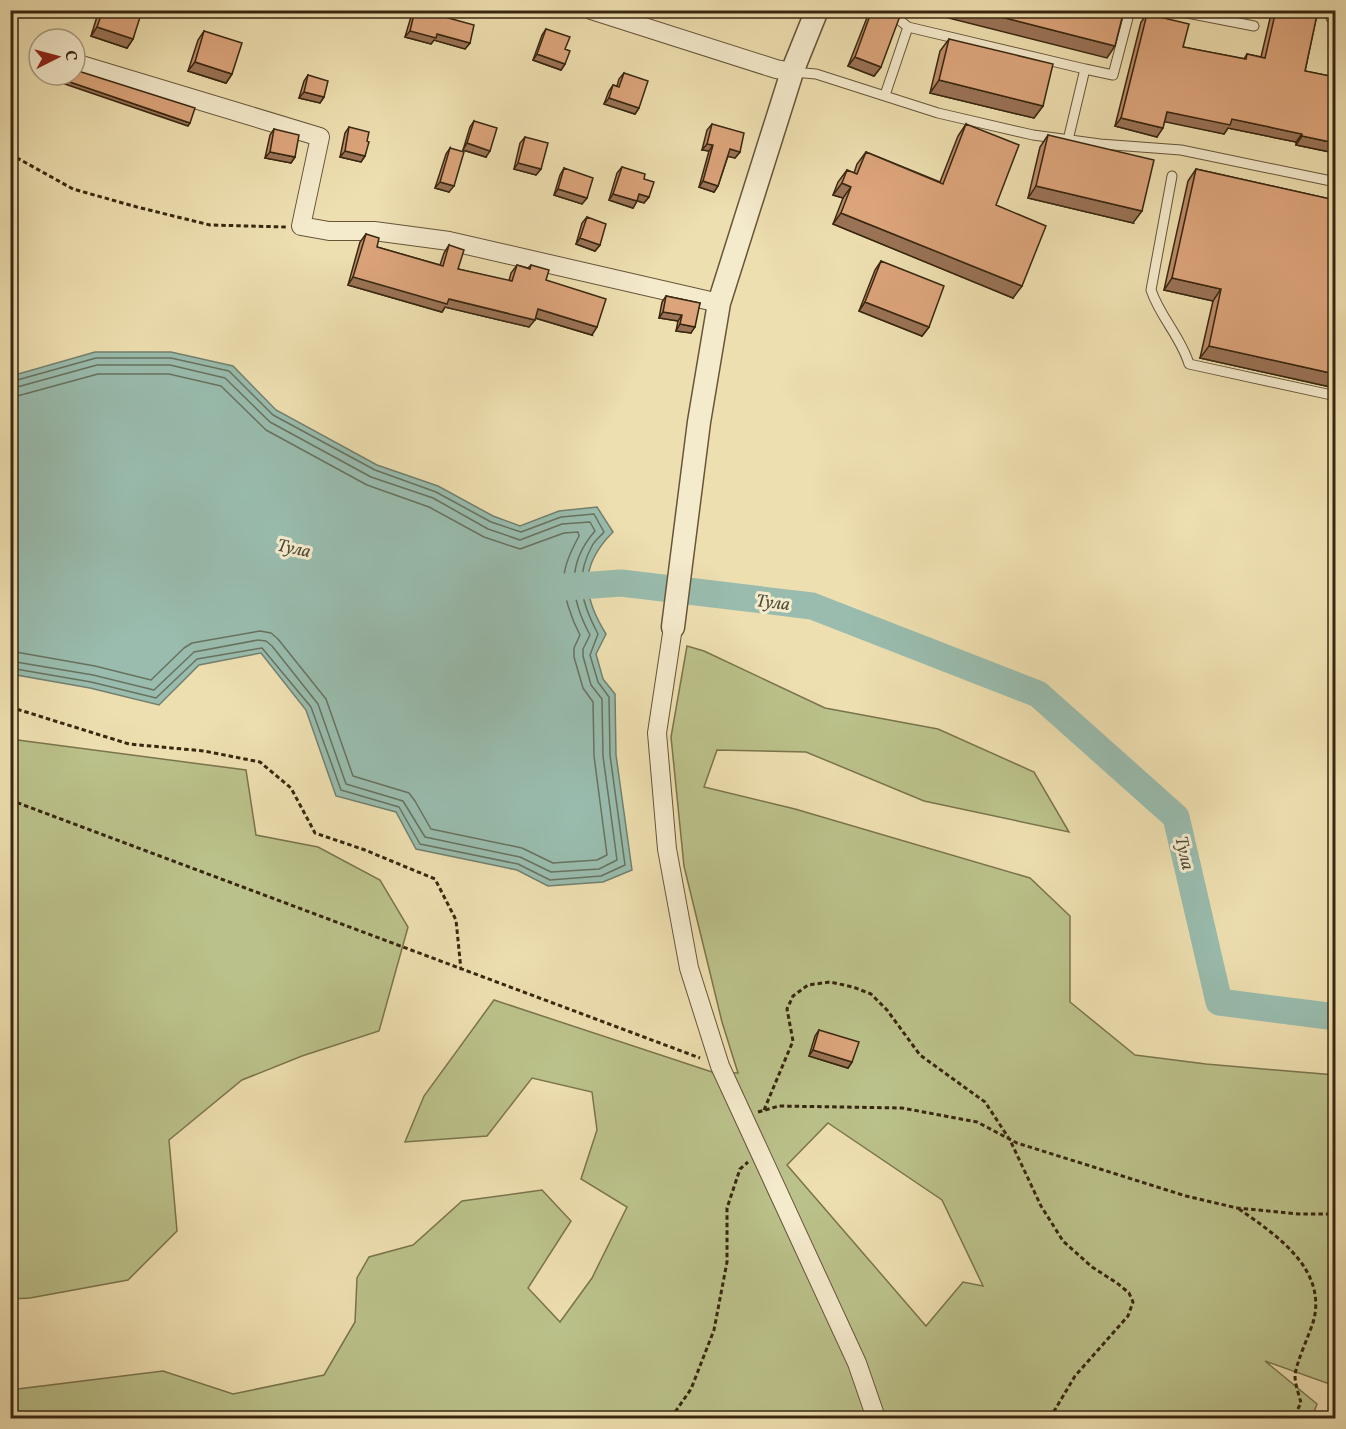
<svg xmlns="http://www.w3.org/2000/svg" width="1346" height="1429" font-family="Vollkorn,serif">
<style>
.green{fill:#bbc18a;stroke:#7a744d;stroke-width:1.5;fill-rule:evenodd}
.water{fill:#99bcae;stroke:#72806f;stroke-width:1.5}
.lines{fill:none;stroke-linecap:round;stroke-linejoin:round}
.shore{stroke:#68725f;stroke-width:1.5}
.river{stroke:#99bcae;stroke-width:27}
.service-casing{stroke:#665538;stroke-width:11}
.minor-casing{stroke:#665538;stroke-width:20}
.tertiary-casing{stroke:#665538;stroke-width:25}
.path{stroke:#382710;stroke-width:3;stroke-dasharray:4.5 3;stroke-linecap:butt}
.service{stroke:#f4eacc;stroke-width:9}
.minor{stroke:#f4eacc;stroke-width:18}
.tertiary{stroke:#f4eacc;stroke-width:22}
.wall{fill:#bd8d6a;stroke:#382710;stroke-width:1.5}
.shaded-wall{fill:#9a7356;stroke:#382710;stroke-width:1.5}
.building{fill:#dca47b;stroke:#382710;stroke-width:1.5}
.labels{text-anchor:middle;stroke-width:6;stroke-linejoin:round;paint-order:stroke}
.water-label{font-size:18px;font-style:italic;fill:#504c38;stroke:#f4eacc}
</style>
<rect width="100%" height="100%" fill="#eedfb0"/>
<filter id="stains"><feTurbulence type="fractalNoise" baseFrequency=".00333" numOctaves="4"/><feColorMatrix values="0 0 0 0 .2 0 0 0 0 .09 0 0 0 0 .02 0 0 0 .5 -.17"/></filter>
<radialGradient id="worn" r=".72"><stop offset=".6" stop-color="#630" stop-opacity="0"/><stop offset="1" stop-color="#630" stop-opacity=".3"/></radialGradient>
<path class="green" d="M687 646 704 651 825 708 938 729 1034 772 1069 832 924 801 806 752 717 750 704 787 795 809 1030 878 1070 916V1002L1135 1055 1206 1064 1335 1075V1386L1265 1361 1317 1404 1312 1418H11L10 1390 163 1371 233 1394 324 1375 355 1322 357 1278 369 1257 413 1245 462 1201 542 1190 571 1221 528 1288 560 1322 592 1278 627 1207 581 1179 597 1130 592 1092 532 1078 487 1136 405 1142 424 1096 494 1000 712 1072 738 1073 722 1022 684 866 671 737ZM828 1123 942 1200 983 1286 963 1282 926 1326 787 1165Z
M10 739 246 770 256 835 318 847 380 880 408 927 379 1031 302 1056 242 1080 169 1140 177 1231 128 1280 30 1298 11 1299Z"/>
<path class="water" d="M95 352H171L233 366 276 410 377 465 438 486 493 516 520 526 559 511 597 507 613 532C579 566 582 595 606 634L596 654 603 679 615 694 616 755 632 870 603 882 548 886 517 870 416 849 396 812 336 796 306 710 261 653 199 665 159 705 90 688 11 674V376Z"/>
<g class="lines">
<path class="shore" d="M10 382 96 358H171L229 371 273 415 375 470 436 492 491 522 521 532 561 517 594 514 604 532C601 536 595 540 592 546 574 579 582 604 598 634L590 655 598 682 609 697 610 755 625 865 601 876 550 880 518 864 420 844 399 807 341 790 311 707 262 648 197 659 156 698 91 682 10 668
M10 389 97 365H170L225 378 270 422 371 477 433 498 488 529 520 540 562 524 590 522 595 531C566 564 570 598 590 635L583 649V656L591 685 602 699 603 756 617 860 599 869 551 872 520 857 425 837 403 801 346 784 318 704 272 646 266 641 258 640 194 652 154 690 93 675 10 661
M10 398 98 374H169L221 386 266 430 367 485 429 507 484 537 520 549 564 533 578 532 579 536C573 547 565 563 564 576 562 593 572 620 580 635L574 648V657L583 688 593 702 594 756 607 855 597 860 553 863 522 848 431 829 415 801 409 793 353 776 326 699 278 639 271 633 260 631 192 643 184 648 151 680 95 666 10 651"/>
<path class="river" d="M551 588 621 583 812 606 1038 694 1176 817 1219 1002 1336 1017"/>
<defs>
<path id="service" d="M887 10 908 27
M1172 10 1254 26
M1331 18 1336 19
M1085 69 1113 75 1130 10
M793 72 816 74 938 113 1033 135 1100 144 1181 150 1336 182
M885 95 908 27 1085 69 1068 140
M1172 176 1151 290C1160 317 1181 337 1189 364L1336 396"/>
<path id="minor" d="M591 10 776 69 792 72
M75 63 320 137 301 226 329 231H374L449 241 719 303
M673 627 657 733 667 849 689 968 720 1066 857 1363 876 1418"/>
<path id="tertiary" d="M673 627 699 422 719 303 792 72 817 10"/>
</defs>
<use href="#service" class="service-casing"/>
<use href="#minor" class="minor-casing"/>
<use href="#tertiary" class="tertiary-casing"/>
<path class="path" d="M10 154 73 189 137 207 210 225 286 227
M10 707 129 744 204 751 260 762 291 788 315 833 365 850 435 879 456 920 461 970
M10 800 700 1058
M764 1110 793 1041 787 1009 793 996 808 985 830 982 853 987 871 994 887 1010 920 1055 985 1102 1010 1140 1041 1206 1063 1241 1092 1267 1117 1283 1129 1293 1133 1302 1128 1316 1075 1376 1050 1418
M758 1112 779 1106 902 1108 977 1122 1017 1143 1186 1196 1237 1208 1299 1214H1336
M1239 1209C1275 1234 1326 1268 1314 1319 1310 1334 1296 1362 1295 1376 1295 1384 1299 1395 1301 1403L1293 1418
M671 1418 691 1389 714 1330 727 1262V1208L740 1169 748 1162"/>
<use href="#service" class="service"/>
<use href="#minor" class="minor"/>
<use href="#tertiary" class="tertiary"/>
</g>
<path class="wall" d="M99 10H140L133 39 127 48 91 36Z
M413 10H441V16L470 43 465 49 434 40 431 44 405 37Z
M871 10H887L881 67 874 76 848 66 868 15Z
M1272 10H1318L1305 71 1335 77V153L1296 145V142L1228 128 1224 134 1165 121 1157 137 1115 126 1141 22 1147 14 1183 47 1244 59 1247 54 1261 57Z
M546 29 565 49V64L561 70 533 60 542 35Z
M204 31 232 74 226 83 188 71 198 40Z
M949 39 1043 106 1034 118 930 93 940 51Z
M624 73 639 108 635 114 604 104 609 91 613 85 617 86 619 79Z
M308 75 324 97 320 103 299 98 304 81Z
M474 121 486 157 463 150 470 127Z
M712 124 740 152 735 158 728 156 718 186 714 192 699 187 709 151 702 150 707 130Z
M966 124 996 205 1013 298 833 224 843 198 833 195 838 182 847 170 854 173 857 164 866 152 940 182 958 136Z
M349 127 367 141 365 156 361 162 340 157 345 133Z
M274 129 295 157 291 163 265 158 270 135Z
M1048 135 1133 223 1028 198 1040 147Z
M525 137 541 169 536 175 514 169 520 143Z
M450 148 449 192 435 188 446 154Z
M622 167 644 179 649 197 644 203 637 201 633 208 609 200 617 173Z
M564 168 587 198 582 204 554 195 560 175Z
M1196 169 1335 200V388L1200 358 1213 301 1164 290 1188 181Z
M587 217 600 245 595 251 576 244 582 223Z
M366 234 377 247 440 265 444 253 449 245 458 269 509 281 511 273 517 265 528 268 531 265 546 280 592 335 535 318 529 327 445 307 442 312 348 285 360 242Z
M881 261 929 327 922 336 859 311 875 270Z
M666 296 700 303 691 333 676 331 678 321 659 318 662 302Z
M819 1030 852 1062 848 1068 809 1056 815 1036Z"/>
<path class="shaded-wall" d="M917 10H974L1115 46 1107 58Z
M97 27 133 39 127 48 91 36Z
M410 31 437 34 470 43 465 49 434 40 431 44 405 37Z
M537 54 565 64 561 70 533 60Z
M855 57 881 67 874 76 848 66Z
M195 62 232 74 226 83 188 71Z
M939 80 1043 106 1034 118 930 93Z
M67 81 190 123 188 126 65 84Z
M304 92 324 97 320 103 299 98Z
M609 98 639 108 635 114 604 104Z
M1167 112 1232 119 1302 134 1296 142 1228 128 1224 134 1161 121Z
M1121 118 1163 128 1157 137 1115 126Z
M1302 136 1335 143V153L1296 145Z
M467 143 490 151 486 157 463 150Z
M707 144 713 145 709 151 702 150Z
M730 149 740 152 735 158 725 156Z
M345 151 365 156 361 162 340 157Z
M270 152 295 157 291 163 265 158Z
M518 163 541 169 536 175 514 169Z
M703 181 718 186 714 192 699 187Z
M440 182 454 186 449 192 435 188Z
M842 183 851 187 843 198 833 195Z
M1036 186 1142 211 1133 223 1028 198Z
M558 189 587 198 582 204 554 195Z
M613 194 637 201 633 208 609 200Z
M639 194 649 197 644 203 635 200Z
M841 213 1022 286 1013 298 833 224Z
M580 238 600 245 595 251 576 244Z
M353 277 449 299 535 320 529 327 445 307 442 312 348 285Z
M1172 278 1221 289 1213 301 1164 290Z
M865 302 929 327 922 336 859 311Z
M538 309 597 327 592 335 532 317Z
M663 312 682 315 678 321 659 318Z
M680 324 695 327 691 333 676 331Z
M1209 346 1335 374V388L1200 358Z
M813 1050 852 1062 848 1068 809 1056Z"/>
<path class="building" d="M103 10 142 11 133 39 97 27Z
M415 10H441L443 11 441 16 474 25 470 43 437 34 436 38 410 31Z
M872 10H887L900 16 881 67 855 57Z
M974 10H1124L1115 46Z
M1276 10H1318L1305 71 1335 77V143L1302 136V134L1232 119 1230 125 1167 112 1163 128 1121 118 1147 14 1189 24 1183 47 1246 59 1247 54 1265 58Z
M546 29 570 37 565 49 570 51 565 64 537 54Z
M204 31 242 43 232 74 195 62Z
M57 32 70 37 69 39H55Z
M949 39 1053 64 1043 106 939 80Z
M75 70 195 108 190 123 67 81 69 75H75Z
M624 73 648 81 639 108 609 98 613 85 619 87Z
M308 75 328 81 324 97 304 92Z
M474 121 497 128 490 151 467 143Z
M712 124 744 133 740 152 730 149 718 186 703 181 713 145 707 144Z
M966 124 1019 145 996 205 1046 226 1022 286 841 213 851 187 842 183 847 170 857 174 866 152 943 184Z
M349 127 369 132 367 141 369 142 365 156 345 151Z
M274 129 299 135 295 157 270 152Z
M1048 135 1154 160 1142 211 1036 186Z
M525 137 548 143 541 169 518 163Z
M450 148 464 152 454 186 440 182Z
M622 167 645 174 644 179 654 182 649 197 639 194 637 201 613 194Z
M564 168 593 178 587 198 558 189Z
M1196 169 1335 200V374L1209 346 1221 289 1172 278Z
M587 217 606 224 600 245 580 238Z
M366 234 379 238 377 247 443 266 449 245 464 250 458 269 512 281 517 265 530 269 531 265 549 270 546 280 606 299 597 327 538 309 535 320 449 299 447 304 353 277Z
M881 261 944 286 929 327 865 302Z
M666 296 700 303 695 327 680 324 682 315 663 312Z
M819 1030 859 1042 852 1062 813 1050Z"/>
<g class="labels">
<g class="water-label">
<text transform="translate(294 548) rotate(12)" y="6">Тула</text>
<text transform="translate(773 602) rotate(7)" y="6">Тула</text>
<text transform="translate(1185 853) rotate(77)" y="6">Тула</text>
</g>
</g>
<rect width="1346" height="1429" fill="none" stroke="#eedfb0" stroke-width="36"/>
<rect x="12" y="12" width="1322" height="1405" fill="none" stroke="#382710" stroke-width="3"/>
<rect x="18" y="18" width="1310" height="1393" fill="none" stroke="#382710" stroke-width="1.5"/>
<g transform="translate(57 57) rotate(84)"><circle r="28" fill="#f4eacc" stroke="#a99c81" stroke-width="1.5"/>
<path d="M0-4.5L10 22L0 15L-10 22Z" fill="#8f2418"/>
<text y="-9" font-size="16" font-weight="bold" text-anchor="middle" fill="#382710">С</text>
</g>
<rect width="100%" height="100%" filter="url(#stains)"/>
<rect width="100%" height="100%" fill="url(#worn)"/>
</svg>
